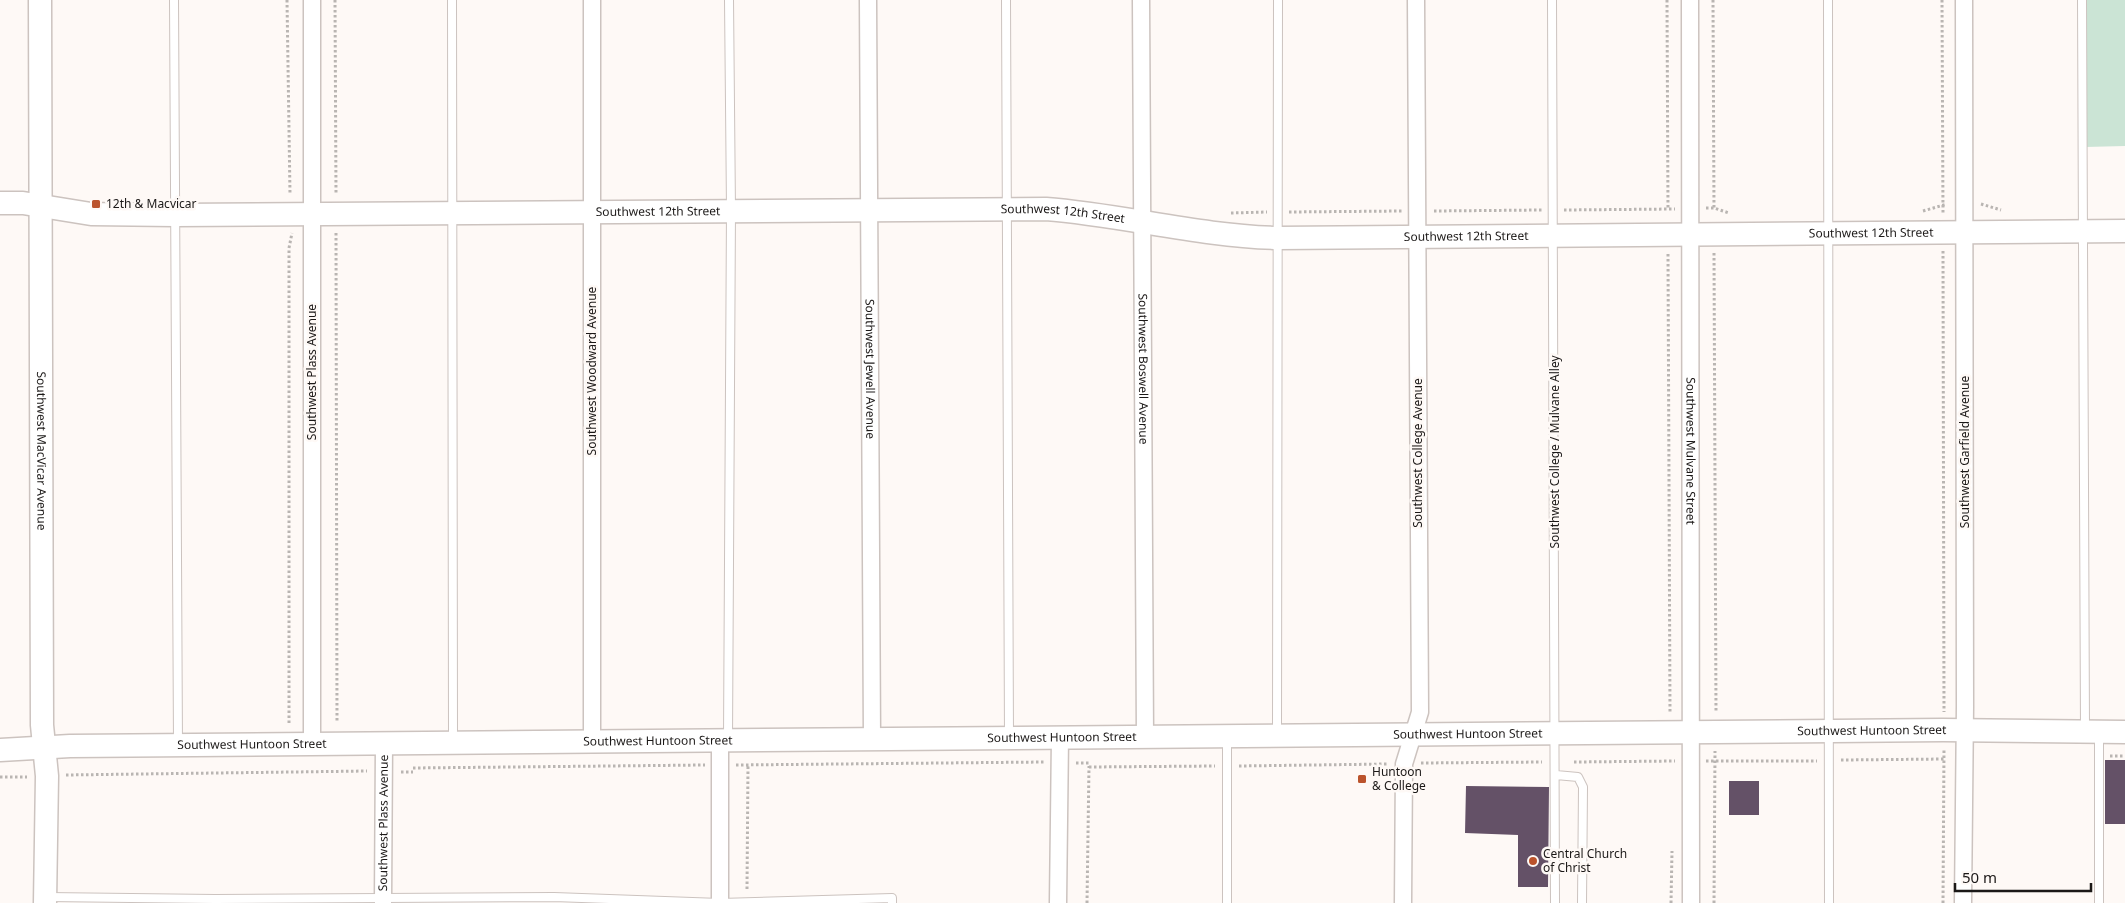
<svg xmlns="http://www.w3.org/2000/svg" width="2125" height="903" font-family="'Noto Sans',sans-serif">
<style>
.green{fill:#cbe4d5}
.building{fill:#645167}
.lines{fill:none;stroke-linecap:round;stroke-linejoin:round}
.lane-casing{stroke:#ccc3bf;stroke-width:10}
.street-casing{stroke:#ccc3bf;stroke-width:19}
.secondary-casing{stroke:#ccc3bf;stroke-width:25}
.path{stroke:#b9b5b2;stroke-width:3;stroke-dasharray:2.5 2.5;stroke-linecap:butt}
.lane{stroke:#fff;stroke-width:8}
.street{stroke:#fff;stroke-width:16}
.secondary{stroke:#fff;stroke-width:22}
.poi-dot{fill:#bb532c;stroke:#fef9f6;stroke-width:2}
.labels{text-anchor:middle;stroke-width:5;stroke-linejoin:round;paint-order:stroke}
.poi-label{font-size:12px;fill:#1b1817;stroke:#fef9f6;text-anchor:start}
.street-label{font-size:12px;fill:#1b1817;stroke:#fef9f6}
</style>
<rect width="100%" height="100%" fill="#fef9f6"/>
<path class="green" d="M2085 0H2125V146L2085 147Z"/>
<path class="building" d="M2105 760H2125V824H2105Z
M1729 781H1759V815H1729Z
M1466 786 1549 787 1548 887H1518V835L1465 833Z"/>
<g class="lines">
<defs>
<path id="lane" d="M174 0 178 743
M452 0 453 740
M1006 0 1009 736
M1552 0 1555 903
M1828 0 1829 903
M2082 0 2085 730
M1277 733 1278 0
M728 738 731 210 729 0
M1556 775 1578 777 1583 787 1582 903
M47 897 215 899 554 897 720 903 892 898V903
M1227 903V738
M2099 903V734"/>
<g id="street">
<path d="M312 0V743"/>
<path id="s1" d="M868 0 872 739"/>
<path id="s2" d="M1141 0 1145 737"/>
<path id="s3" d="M1690 0 1691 903"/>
<path d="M592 741V0"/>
<path id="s4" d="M383 903 384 743"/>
<path d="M720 903V740"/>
<path d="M1058 903 1060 737"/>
<path d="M1403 903 1404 764 1420 712 1416 0"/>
<path d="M1963 903 1965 706 1964 0"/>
</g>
<g id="secondary">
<path id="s5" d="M40 0 42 725 47 776 45 903"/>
<path id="s6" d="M0 203H23L91 214 175 215 1046 209C1123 215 1199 236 1278 238L2125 231"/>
<path id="s7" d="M0 750 70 746 1943 730 2125 732"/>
</g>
</defs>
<use href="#lane" class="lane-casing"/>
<use href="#street" class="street-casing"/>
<use href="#secondary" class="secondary-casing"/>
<path class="path" d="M287 0 290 194
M335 0 336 194
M1667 0 1668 210
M1713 0 1714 209
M1942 0 1943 214
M1981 204 2001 210
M1706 208H1714L1729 213
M1564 210 1675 209
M1434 211 1542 210
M1923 211 1947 204
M1289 212 1402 211
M1231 213 1267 212
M336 233 337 723
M1943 251 1944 712
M1714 253 1716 712
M1668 254 1670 712
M289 723V248L292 233
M2110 756H2125
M1841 760 1945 759
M1706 761H1817
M1574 762 1675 761
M1076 763H1089
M1421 763 1542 762
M736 765 1044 762
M1239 766 1387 764
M1089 767 1215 766
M413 768 705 765
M401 772H413
M66 775 367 771
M0 777H27
M747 889 748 765
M1087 903 1089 766
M1671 903 1672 851
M1714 903 1715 751
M1943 903 1944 748"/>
<use href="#lane" class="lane"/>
<use href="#street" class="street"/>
<use href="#secondary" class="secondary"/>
</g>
<g class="poi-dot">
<rect x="91" y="199" width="10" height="10" rx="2.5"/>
<rect x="1357" y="774" width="10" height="10" rx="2.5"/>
<circle cx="1533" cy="861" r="5"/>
</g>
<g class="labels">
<g class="poi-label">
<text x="106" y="208">12th &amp; Macvicar</text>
<text x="1372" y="776">Huntoon<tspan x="1372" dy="14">&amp; College</tspan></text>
<text x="1543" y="858">Central Church<tspan x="1543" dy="14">of Christ</tspan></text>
</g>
<g class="street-label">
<text dy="4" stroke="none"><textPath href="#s6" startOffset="659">Southwest 12th Street</textPath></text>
<text dy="4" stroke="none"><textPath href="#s6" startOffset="1064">Southwest 12th Street</textPath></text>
<text dy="4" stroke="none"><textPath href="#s6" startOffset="1874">Southwest 12th Street</textPath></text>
<text dy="4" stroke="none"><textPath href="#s6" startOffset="1469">Southwest 12th Street</textPath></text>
<text dy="4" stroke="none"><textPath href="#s2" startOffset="369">Southwest Boswell Avenue</textPath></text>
<text dy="4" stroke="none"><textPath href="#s1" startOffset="369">Southwest Jewell Avenue</textPath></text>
<text transform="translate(592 371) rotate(-90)" y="4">Southwest Woodward Avenue</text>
<text transform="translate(312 372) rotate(-90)" y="4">Southwest Plass Avenue</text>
<text dy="4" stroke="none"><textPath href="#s5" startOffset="451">Southwest MacVicar Avenue</textPath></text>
<text transform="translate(1555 452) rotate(-90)" y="4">Southwest College / Mulvane Alley</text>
<text dy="4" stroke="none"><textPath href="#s3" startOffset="451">Southwest Mulvane Street</textPath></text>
<text transform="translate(1965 452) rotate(-90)" y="4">Southwest Garfield Avenue</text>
<text transform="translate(1418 453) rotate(-90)" y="4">Southwest College Avenue</text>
<text dy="4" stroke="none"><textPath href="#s7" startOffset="1872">Southwest Huntoon Street</textPath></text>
<text dy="4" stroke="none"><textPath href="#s7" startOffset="1468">Southwest Huntoon Street</textPath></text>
<text dy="4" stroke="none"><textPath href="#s7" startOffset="1062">Southwest Huntoon Street</textPath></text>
<text dy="4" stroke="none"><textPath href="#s7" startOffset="658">Southwest Huntoon Street</textPath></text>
<text dy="4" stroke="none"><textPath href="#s7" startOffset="252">Southwest Huntoon Street</textPath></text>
<text dy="4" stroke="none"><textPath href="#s4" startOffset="80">Southwest Plass Avenue</textPath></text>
</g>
</g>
<path d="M1955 883v8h136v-8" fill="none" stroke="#1b1817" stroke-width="2.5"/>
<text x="1962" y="883" font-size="15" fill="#1b1817" stroke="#fef9f6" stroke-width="4" paint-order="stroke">50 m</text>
</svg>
